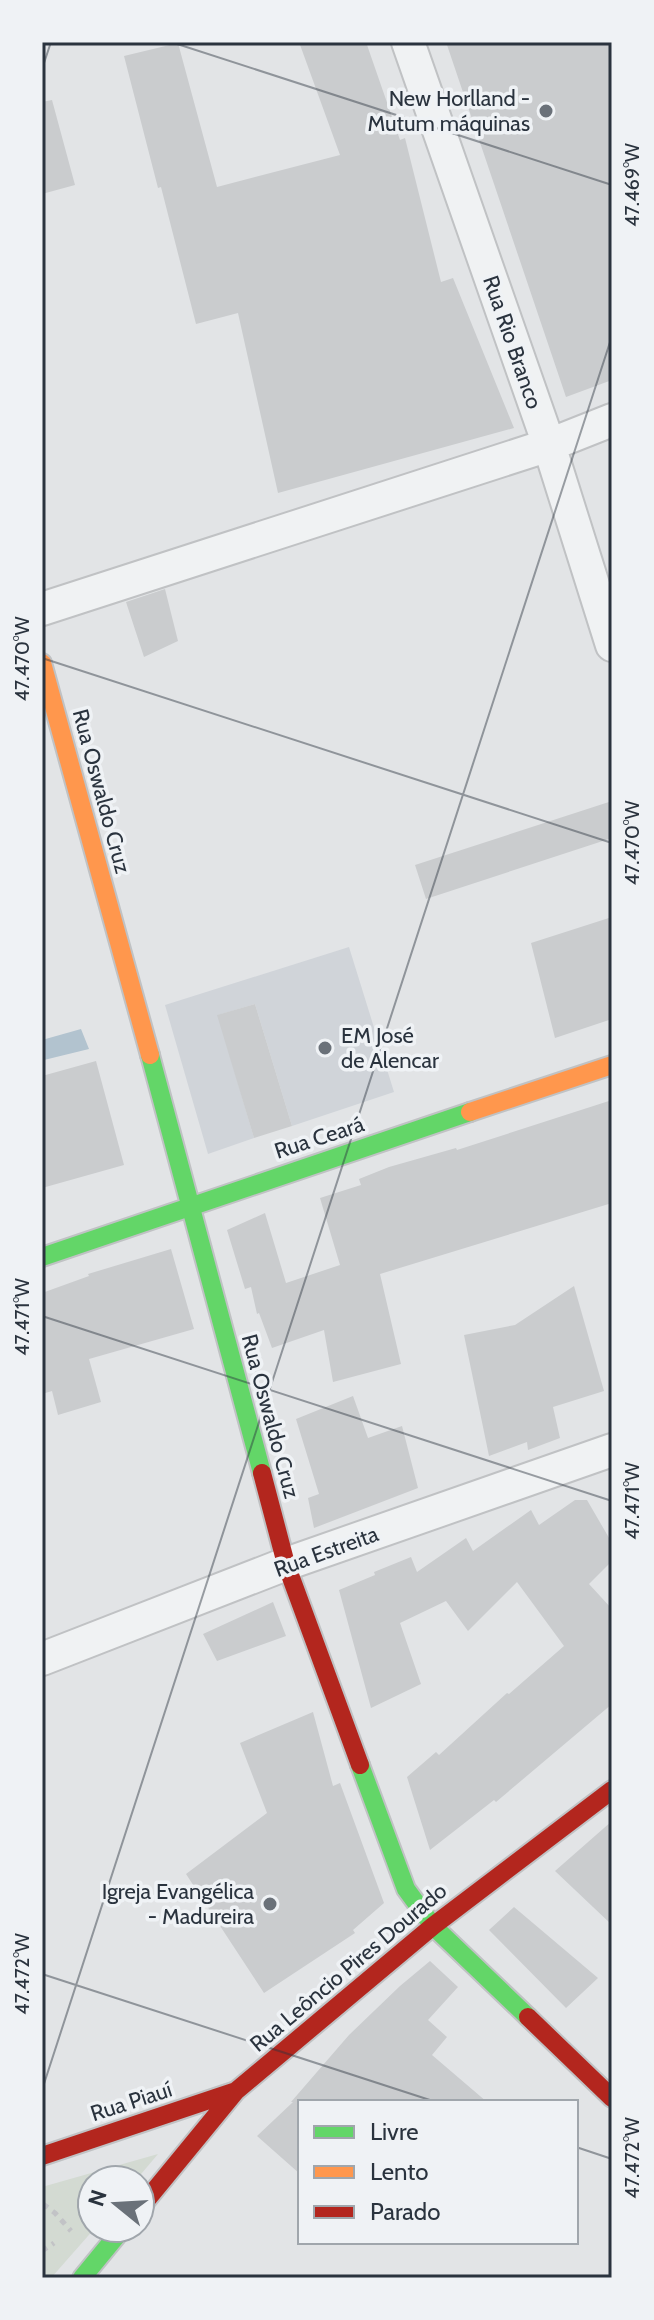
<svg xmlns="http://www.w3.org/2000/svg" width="654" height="2320" font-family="Cabin,sans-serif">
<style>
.built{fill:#d0d4d9}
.green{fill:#d3dad2}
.water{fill:#b2c3cf}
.building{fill:#caccce}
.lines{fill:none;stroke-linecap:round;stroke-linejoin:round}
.street-casing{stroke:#c0c2c4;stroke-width:36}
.fast-casing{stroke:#c0c2c4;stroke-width:22}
.slow-casing{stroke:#c0c2c4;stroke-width:22}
.jam-casing{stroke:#c0c2c4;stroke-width:22}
.path{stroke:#c2c3c6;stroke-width:5;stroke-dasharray:6 6;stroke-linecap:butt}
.street{stroke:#f0f2f3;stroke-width:32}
.fast{stroke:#63d668;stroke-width:18}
.slow{stroke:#ff974d;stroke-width:18}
.jam{stroke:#b3261e;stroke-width:18}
.ticks{fill:none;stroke:#2a333e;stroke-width:2;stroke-opacity:0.45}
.poi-dot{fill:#6a7179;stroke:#eff2f5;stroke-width:3}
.labels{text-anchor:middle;stroke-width:7;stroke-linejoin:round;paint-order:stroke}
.poi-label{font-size:22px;fill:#2a333e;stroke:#eff2f5;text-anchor:end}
.street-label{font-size:22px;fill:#2a333e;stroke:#eff2f5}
.neatline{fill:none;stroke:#2a333e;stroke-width:3}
.ticks-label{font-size:20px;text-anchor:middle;fill:#2a333e}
</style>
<rect width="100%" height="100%" fill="#e2e4e6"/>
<path class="built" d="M349 947 394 1092 292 1126 255 1004 218 1015 254 1138 208 1154 165 1005Z"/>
<path class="green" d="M158 2154 136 2180H92V2228H95L51 2278H42V2187Z"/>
<path class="water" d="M81 1029 89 1049 44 1060 42 1040Z"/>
<path class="building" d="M299 42H366L400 140 405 138 441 282 453 278 514 428 278 493 238 313 196 324 161 187 158 188 124 56 178 43 217 187 340 155Z
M446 42H612V380L566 397Z
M52 100 75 185 42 194V102Z
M165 589 178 641 144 657 126 602Z
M612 801V838L426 899 415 865Z
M612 917V1019L555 1038 531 943Z
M255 1004 292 1126 254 1138 217 1015Z
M96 1061 124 1165 42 1188V1076Z
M612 1100V1203L380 1274 401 1364 333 1382 324 1330 272 1348 259 1313 257 1314 251 1287 245 1289 227 1230 265 1213 286 1283 340 1265 320 1198 361 1185 359 1179 389 1167 456 1148 457 1150Z
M171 1249 194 1329 89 1359 101 1402 58 1415 52 1391 42 1394V1293L89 1276 88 1274Z
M574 1286 604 1391 553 1407 560 1438 528 1450 527 1442 489 1456 464 1335 515 1325Z
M353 1396 368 1438 402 1426 418 1488 314 1528 308 1498 319 1494 296 1419Z
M575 1500H587L612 1543V1561L589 1584 612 1609V1704L496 1802 494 1800 430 1850 407 1777 436 1752 439 1755 507 1693 509 1694 564 1646 517 1582 468 1631 446 1601 400 1623 421 1684 371 1708 339 1590 375 1575 374 1572 411 1557 417 1572 466 1538 473 1551 531 1510 539 1525Z
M273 1602 286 1636 217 1661 203 1634Z
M313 1712 333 1786 340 1783 384 1903 353 1930 355 1933 264 1993 186 1874 267 1813 240 1743Z
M612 1821V1925L555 1871Z
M514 1907 598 1978 566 2008 489 1930Z
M430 1961 458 1987 428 2020 447 2037 432 2055 487 2102H300V2174L257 2136 293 2102H291L349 2035 400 1986Z"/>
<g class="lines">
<defs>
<path id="street" d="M408 42 549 445 612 645
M42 609 549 445 612 420
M42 1659 286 1564 612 1450"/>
<path id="fast" d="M150 1055 262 1473
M42 1257 470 1112
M360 1765 406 1889 433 1926 528 2017
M82 2278 123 2228"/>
<path id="slow" d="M42 663 150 1055
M470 1112 612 1065"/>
<path id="jam" d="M262 1473 286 1564 360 1765
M528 2017 612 2098
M42 2156 236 2091
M140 2208 236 2091 433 1926 612 1790"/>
</defs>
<use href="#street" class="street-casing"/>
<use href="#fast" class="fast-casing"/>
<use href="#slow" class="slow-casing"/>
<use href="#jam" class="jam-casing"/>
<path class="path" d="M43 2204 55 2213 71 2231
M42 2251 54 2243"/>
<use href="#street" class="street"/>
<use href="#fast" class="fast"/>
<use href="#slow" class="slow"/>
<use href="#jam" class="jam"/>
</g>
<path class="ticks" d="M171 42 612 185M42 69 51 42M42 658 612 843M42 1316 612 1501M42 1974 436 2102M42 2090 612 336M576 2147 612 2159"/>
<g class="poi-dot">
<circle cx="546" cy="111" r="8"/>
<circle cx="325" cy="1048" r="8"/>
<circle cx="270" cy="1904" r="8"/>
</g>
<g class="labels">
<g class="poi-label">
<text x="530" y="106">New Horlland -<tspan x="530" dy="25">Mutum máquinas</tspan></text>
<text x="341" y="1043" text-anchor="start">EM José<tspan x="341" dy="25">de Alencar</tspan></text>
<text x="254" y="1899">Igreja Evangélica<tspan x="254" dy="25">- Madureira</tspan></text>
</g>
<g class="street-label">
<text transform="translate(513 342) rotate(71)" y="8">Rua Rio Branco</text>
<text transform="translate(102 791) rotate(75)" y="8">Rua Oswaldo Cruz</text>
<text transform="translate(319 1137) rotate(-18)" y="8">Rua Ceará</text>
<text transform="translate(271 1416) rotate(75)" y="8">Rua Oswaldo Cruz</text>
<text transform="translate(326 1551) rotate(-20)" y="8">Rua Estreita</text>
<text transform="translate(348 1967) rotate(-40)" y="8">Rua Leôncio Pires Dourado</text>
<text transform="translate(131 2101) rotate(-18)" y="8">Rua Piauí</text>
</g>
</g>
<rect width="654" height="2320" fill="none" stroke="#eff2f5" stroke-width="88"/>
<rect x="298" y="2100" width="280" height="144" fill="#eff2f5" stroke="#a0a6ac" stroke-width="2"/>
<rect x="314" y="2126" width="40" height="12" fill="#63d668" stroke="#a0a6ac" stroke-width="2"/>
<text x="370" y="2140" font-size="24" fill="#2a333e">Livre</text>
<rect x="314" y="2166" width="40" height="12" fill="#ff974d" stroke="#a0a6ac" stroke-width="2"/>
<text x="370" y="2180" font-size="24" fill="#2a333e">Lento</text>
<rect x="314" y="2206" width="40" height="12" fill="#b3261e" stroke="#a0a6ac" stroke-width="2"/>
<text x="370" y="2220" font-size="24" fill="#2a333e">Parado</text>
<g transform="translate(116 2204) rotate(288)"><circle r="38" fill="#eff2f5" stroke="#a0a6ac" stroke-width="2"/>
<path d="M0-6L14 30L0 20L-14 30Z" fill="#6a7179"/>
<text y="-12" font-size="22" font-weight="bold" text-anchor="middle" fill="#2a333e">N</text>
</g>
<rect x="44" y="44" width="566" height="2232" class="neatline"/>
<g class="ticks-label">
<text transform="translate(632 185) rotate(-90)" y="7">47.469°W</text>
<text transform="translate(22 659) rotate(-90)" y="7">47.470°W</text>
<text transform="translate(632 843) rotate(-90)" y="7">47.470°W</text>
<text transform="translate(22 1317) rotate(-90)" y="7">47.471°W</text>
<text transform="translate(632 1501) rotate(-90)" y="7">47.471°W</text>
<text transform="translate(22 1974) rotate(-90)" y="7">47.472°W</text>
<text transform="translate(632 2158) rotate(-90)" y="7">47.472°W</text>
</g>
</svg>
